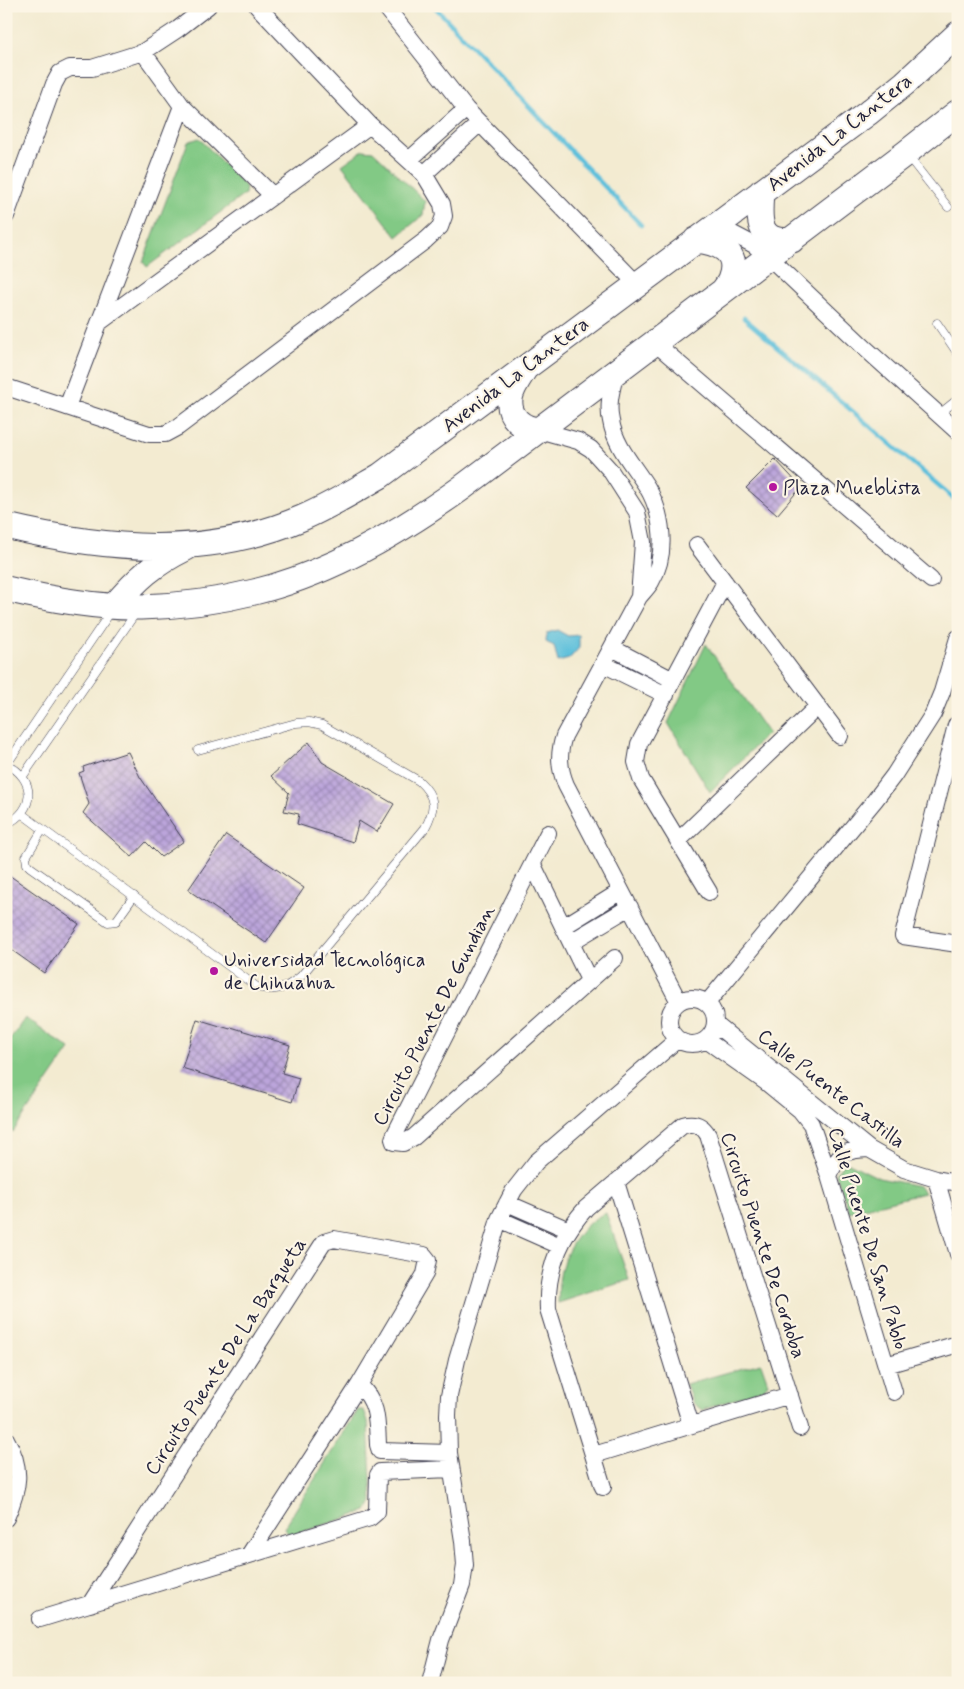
<svg xmlns="http://www.w3.org/2000/svg" width="964" height="1689" font-family="Mynerve,sans-serif">
<style>
.park{fill:#82c985;stroke:#527660}
.water{fill:#5dc0db;stroke:#40718b}
.lines{fill:none;stroke-linecap:round;stroke-linejoin:round}
.stream{stroke:#5dc0db;stroke-width:4.5}
.building{fill:url(#building-cross-hatch)}
.lane-casing{stroke:#414052;stroke-width:9}
.street-casing{stroke:#414052;stroke-width:18}
.primary-casing{stroke:#414052;stroke-width:27}
.lane{stroke:#fff;stroke-width:8}
.street{stroke:#fff;stroke-width:16}
.primary{stroke:#fff;stroke-width:25}
.poi-dot{fill:#b5179e;stroke:#fcf5e5;stroke-width:2}
.labels{text-anchor:middle;stroke-width:4.5;stroke-linejoin:round;paint-order:stroke}
.street-label{font-size:20px;fill:#22223b;stroke:#fcf5e5}
.poi-label{font-size:20px;fill:#22223b;stroke:#fcf5e5;text-anchor:start}
</style>
<defs>
<pattern id="building-cross-hatch" width="8" height="8" patternUnits="userSpaceOnUse" patternTransform="scale(1.25)"><rect width="8" height="8" fill="#bca5db"/><path d="M0 0l8 8M0 8l8-8" fill="none" stroke="#9886b3"/></pattern>
</defs>
<rect width="100%" height="100%" fill="#fcf5e5"/>
<filter id="ink" filterUnits="userSpaceOnUse"><feTurbulence type="fractalNoise" baseFrequency=".02" numOctaves="2"/><feDisplacementMap in="SourceGraphic" scale="10" xChannelSelector="R" yChannelSelector="G"/><feConvolveMatrix kernelMatrix="1 2 1 2 8 2 1 2 1" color-interpolation-filters="sRGB"/></filter>
<filter id="wash" filterUnits="userSpaceOnUse"><feTurbulence type="fractalNoise" baseFrequency=".0096" numOctaves="4" result="noise"/><feDisplacementMap in="SourceGraphic" scale="20" xChannelSelector="R" yChannelSelector="G"/><feGaussianBlur stdDeviation="1.12" result="paint"/><feColorMatrix in="noise" values="0 0 0 0 0 0 0 0 0 0 0 0 0 0 0 0 0 1.4 0 .05"/><feComposite in="paint" operator="in"/></filter>
<g filter="url(#wash)">
<rect width="100%" height="100%" fill="#f3ebd1"/>
<path class="park" d="M199 138 246 187 245 194 147 267 143 262 188 142Z
M363 150 373 151 425 201 423 215 397 237 342 165Z
M706 644 768 733 710 792 668 723Z
M25 1018 70 1049 13 1132 6 1127V1045Z
M845 1161 879 1178 919 1186 924 1193 849 1212 836 1174Z
M606 1213 629 1280 558 1303C559 1294 558 1285 560 1276 563 1253 583 1221 606 1213Z
M761 1363 768 1383 764 1389 702 1410 693 1403 686 1384Z
M358 1410H364L368 1421 372 1502 367 1511 290 1536 284 1528Z"/>
<path class="water" d="M557 630 568 636 579 635V648L569 659 558 662 554 646 546 642 547 633Z"/>
<g class="lines">
<path class="stream" d="M434 6 641 225
M744 318 958 502"/>
</g>
<g id="blocks">
<path class="building" d="M775 459 801 487 777 515 746 488Z
M309 742 322 762 394 804 377 832 359 821 353 842 297 824 299 814 284 811 289 793 271 776Z
M128 752 140 777 184 841 161 857 146 842 132 857 83 813 89 804 79 773 84 771 83 767Z
M226 835 304 888 266 943 188 890Z
M6 873 79 924 44 973 6 946Z
M197 1019 230 1029 231 1027 290 1045 282 1073 299 1078 292 1102 182 1068Z"/>
</g>
</g>
<g filter="url(#ink)">
<use href="#blocks" fill-opacity="0" stroke="#414052" stroke-width="1"/>
<g class="lines">
<defs>
<path id="lane" d="M907 155 948 207
M937 323 958 354
M938 415 958 399
M6 764C36 778 36 811 6 824
M7 764 112 610
M23 776 137 611
M22 814 257 987C278 992 285 989 301 976L425 828C436 808 436 797 419 781L322 725 309 722 296 723 198 750
M43 829 26 857 27 864 30 867 108 922 116 921 134 896"/>
<path id="street" d="M385 6 466 109 637 284
M182 106 273 196
M409 160 466 109
M424 174 480 123
M6 216 54 84 60 73 70 68H92L143 52 178 29 208 6
M716 225 754 245 769 257 866 349 958 432
M100 322 370 125
M655 343 931 580
M616 372C612 388 607 404 611 421 615 446 634 466 647 487 663 514 668 554 651 582 648 587 643 592 639 597L564 736C558 754 559 768 566 785L679 1002
M6 387 149 434H165L178 427 426 240 440 227 444 216 442 204 424 174 370 125 257 6
M67 407 182 106 143 52
M539 430 578 441 591 449 610 470 637 512 643 542 639 597
M697 545 840 736
M612 648 673 680
M603 664 666 695
M956 725 903 936 958 944
M548 833 395 1134 393 1139 394 1142 403 1143 414 1137 615 958
M678 841 818 706
M533 865 589 980
M709 892 641 779 636 762 639 744 725 582
M563 927 621 891
M571 942 630 907
M669 1021a23 23 0 1 1 46 0a23 23 0 1 1-46 0Z
M707 1003 875 800 894 775 933 714 942 692 958 638
M715 1024 869 1149 904 1169 936 1179 958 1183
M706 1040 767 1083 800 1110 811 1124 829 1176 894 1392
M829 1176C838 1153 844 1150 869 1149
M936 1179 958 1254
M616 1182 691 1425
M507 1203 569 1230
M499 1219 560 1246
M886 1365 958 1344
M359 1385C378 1402 377 1421 378 1445L380 1451 449 1453
M6 1439C23 1468 19 1489 6 1518
M594 1455 790 1395
M603 1487 548 1309C546 1270 561 1236 586 1208L683 1125C694 1122 702 1125 708 1135L800 1428
M90 1604 324 1242 334 1239 424 1255 428 1260 425 1274 359 1385 249 1555
M40 1619 370 1518 377 1512 378 1475 380 1472 451 1469
M430 1683 441 1640 462 1585 465 1565 463 1541 449 1453 448 1415 449 1396 457 1360 499 1219 514 1190 536 1162 678 1039"/>
<path id="primary" d="M761 192C759 218 756 244 792 240
M696 240C717 242 740 251 731 277 730 282 726 287 723 291
M524 370C519 378 511 389 510 399 508 418 523 429 539 430
M6 526C106 550 206 559 302 518 330 506 354 491 380 476L868 113 905 83 958 34
M6 589C49 599 98 608 141 607 179 606 218 601 254 592 329 574 402 531 463 487L906 153 958 112
M114 606C138 578 152 565 186 548"/>
</defs>
<use href="#lane" class="lane-casing"/>
<use href="#street" class="street-casing"/>
<use href="#primary" class="primary-casing"/>
<use href="#lane" class="lane"/>
<use href="#street" class="street"/>
<use href="#primary" class="primary"/>
</g>
</g>
<g class="poi-dot">
<circle cx="773" cy="487" r="5"/>
<circle cx="214" cy="971" r="5"/>
</g>
<g class="labels">
<g class="street-label">
<text transform="translate(839 132) rotate(-38)" y="7">Avenida La Cantera</text>
<text transform="translate(515 374) rotate(-37)" y="7">Avenida La Cantera</text>
<text transform="translate(433 1015) rotate(-63)" y="7">Circuito Puente De Gundian</text>
<text transform="translate(832 1088) rotate(38)" y="7">Calle Puente Castilla</text>
<text transform="translate(869 1238) rotate(73)" y="7">Calle Puente De San Pablo</text>
<text transform="translate(764 1245) rotate(72)" y="7">Circuito Puente De Cordoba</text>
<text transform="translate(225 1356) rotate(-57)" y="7">Circuito Puente De La Barqueta</text>
</g>
<g class="poi-label">
<text x="783" y="494">Plaza Mueblista</text>
<text x="224" y="966">Universidad Tecnológica<tspan x="224" dy="23">de Chihuahua</tspan></text>
</g>
</g>
<rect width="964" height="1689" fill="none" stroke="#fcf5e5" stroke-width="25"/>
</svg>
